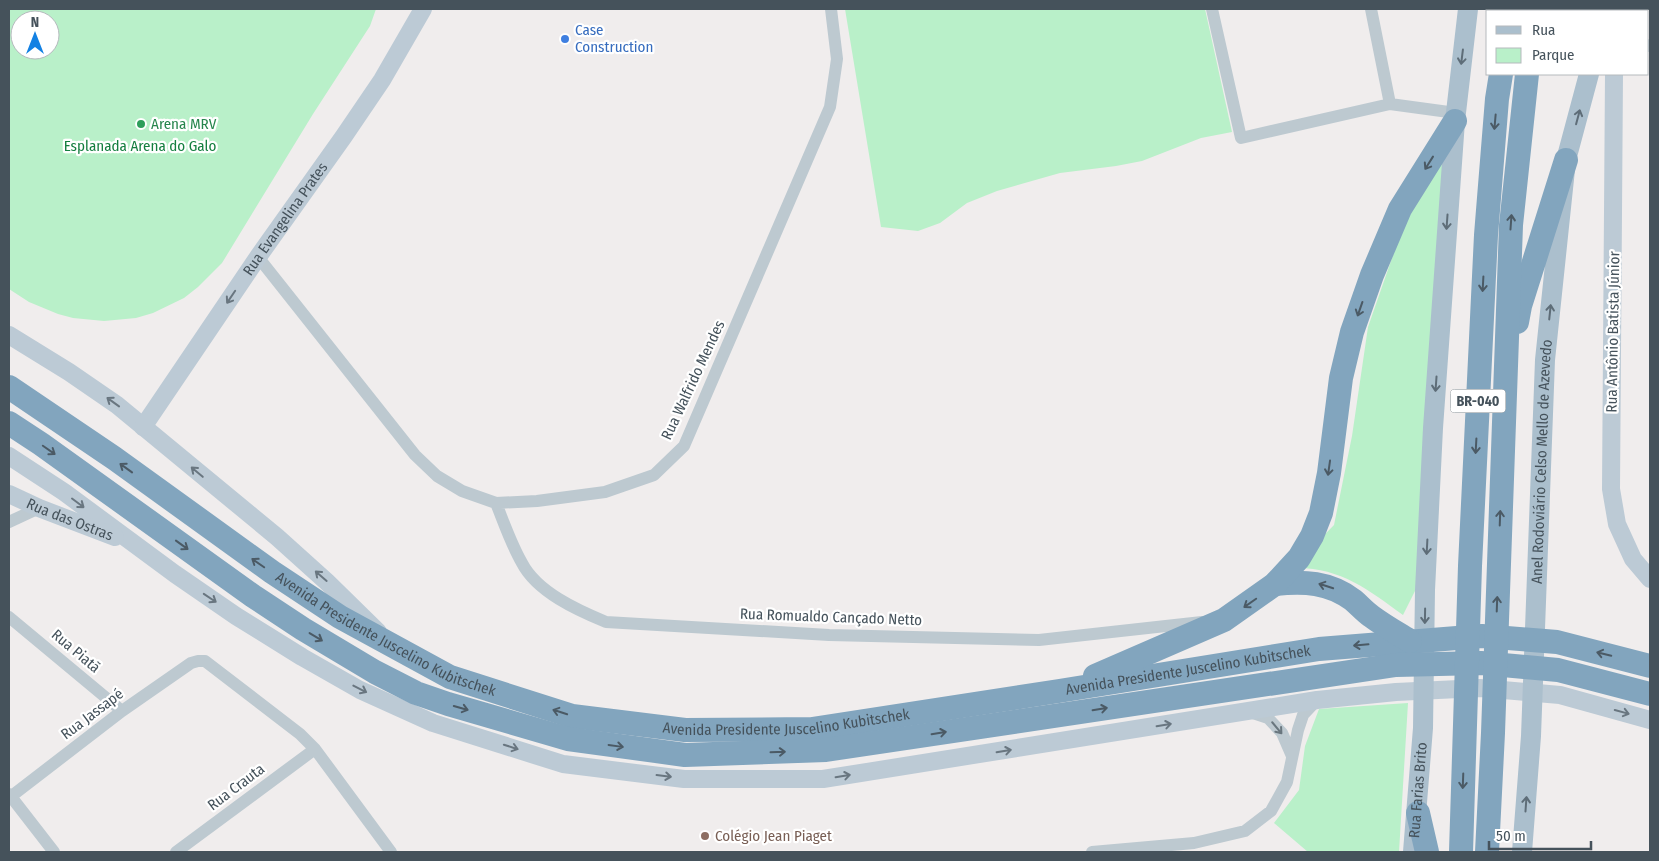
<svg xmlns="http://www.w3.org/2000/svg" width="1659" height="861" font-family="'Fira Sans Condensed',sans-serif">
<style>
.green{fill:#b9f0c9;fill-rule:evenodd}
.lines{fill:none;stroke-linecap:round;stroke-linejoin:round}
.street{stroke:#bdc9d0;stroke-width:12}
.secondary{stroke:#bccad5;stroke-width:18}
.primary{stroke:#abbfcd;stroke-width:20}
.highway{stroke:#82a5be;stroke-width:24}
.oneway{stroke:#5e6d78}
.oneway2{stroke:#4b5a65}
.oneway3{stroke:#697680}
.oneway4{stroke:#69767e}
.shop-dot{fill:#3f7fe0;stroke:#fff;stroke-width:2}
.leisure-dot{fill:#2e9e5b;stroke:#fff;stroke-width:2}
.education-dot{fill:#8d6e63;stroke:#fff;stroke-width:2}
.labels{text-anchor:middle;stroke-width:4.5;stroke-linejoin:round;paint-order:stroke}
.shield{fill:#fff;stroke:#7d868c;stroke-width:1}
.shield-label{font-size:14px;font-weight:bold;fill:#45525b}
.shop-label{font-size:15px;fill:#366cbe;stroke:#fff;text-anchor:start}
.leisure-label{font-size:15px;fill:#27864d;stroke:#fff;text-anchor:start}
.park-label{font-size:15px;fill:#147e3f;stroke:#fff}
.street-label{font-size:15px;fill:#45525b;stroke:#fff}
.education-label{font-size:15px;fill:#785e54;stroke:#fff;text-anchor:start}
</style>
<rect width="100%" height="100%" fill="#f0eded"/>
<path class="green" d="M9 9H376L370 26 313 114 222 263 198 287 184 298 153 313 136 318 104 321 73 318 58 314 29 302 9 289ZM20 20H50V50H20Z
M845 9H1205L1232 132 1201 138 1142 161 1116 166 1060 173 997 191 967 203 940 223 918 231 881 227Z
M1446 140 1427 567 1403 615C1368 589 1338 566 1292 568L1334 525 1352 436 1368 327 1408 212Z
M1408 703 1399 852H1308L1274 823 1299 790 1305 746 1319 709Z"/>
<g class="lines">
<path class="street" d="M1212 9 1241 138 1390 104 1456 113
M1371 9 1390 104
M1648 46 1650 45
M258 257 415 455 437 476 462 491 496 503 537 501 605 492 654 475 684 446 830 107 837 59 831 9
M496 503C504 523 511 544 522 563 537 592 577 610 606 622L829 635 1039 640 1202 622
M9 522 39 508
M9 617 122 711
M1250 712 1268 718 1282 733 1292 756
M9 794 54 852
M9 798 122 711 191 663 198 661H205L300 734 315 749 391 852
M176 852 315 749
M1092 852 1194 843 1245 831 1271 811 1287 782 1298 730 1303 715 1317 700"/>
<g class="secondary">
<path d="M1614 74 1611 489 1617 524 1633 559 1650 579"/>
<path d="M9 335 69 372 117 405 277 537 327 582 378 632"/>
<path id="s1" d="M143 427 258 257 344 136 382 80 423 9"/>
<path d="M9 456 64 492 175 574 236 616 302 657 360 690 433 723 563 764 684 779H823L1317 700 1396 692 1480 688 1560 695 1650 720"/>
<path id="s2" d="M9 494 39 508 115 537"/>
</g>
<g class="primary">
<path d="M1604 11 1605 9"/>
<path id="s3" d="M1413 852 1423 728 1425 590 1433 428 1455 121 1468 9"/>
<path id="s4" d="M1522 852 1531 736 1545 360 1566 160 1589 74"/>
</g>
<g class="highway">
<path d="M1511 11 1512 9"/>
<path d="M1536 11V9"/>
<path d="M1517 322 1520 306 1566 160"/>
<path id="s5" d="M9 387 114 458 272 572 340 617 450 677 572 716 685 730 812 729 1059 691 1319 649 1482 636 1557 642 1650 666"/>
<path d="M9 423 41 444 253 596 303 629 375 672 416 693 448 704 568 739 685 755 826 750 1396 665 1481 663 1558 670 1650 694"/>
<path d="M1275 584C1304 581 1329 582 1353 600 1359 605 1364 611 1371 616 1383 625 1397 633 1410 641"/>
<path d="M1095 676 1224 620 1275 584 1299 558 1312 536 1321 513 1329 473 1341 378 1352 332 1372 275 1400 209 1455 121"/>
<path d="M1418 813 1427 852"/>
<path d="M1461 852 1470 566 1486 235 1497 99 1501 74"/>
<path d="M1487 852 1493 733 1511 225 1527 74"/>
</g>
</g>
<defs><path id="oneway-shaft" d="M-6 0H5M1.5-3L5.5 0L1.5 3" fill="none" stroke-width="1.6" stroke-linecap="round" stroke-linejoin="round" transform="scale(1.25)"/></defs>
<g class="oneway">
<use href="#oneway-shaft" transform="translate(1462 57) rotate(97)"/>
<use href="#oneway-shaft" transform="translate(1578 117) rotate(-75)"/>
<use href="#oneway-shaft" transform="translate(1447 222) rotate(94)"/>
<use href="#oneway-shaft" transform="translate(1550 312) rotate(-84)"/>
<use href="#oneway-shaft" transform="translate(1436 384) rotate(94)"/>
<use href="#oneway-shaft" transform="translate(1427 547) rotate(93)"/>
<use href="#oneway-shaft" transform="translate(1425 616) rotate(91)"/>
<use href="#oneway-shaft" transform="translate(1526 804) rotate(-86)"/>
</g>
<g class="oneway2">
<use href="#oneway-shaft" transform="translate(1495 122) rotate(95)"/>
<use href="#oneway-shaft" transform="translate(1429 163) rotate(122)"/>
<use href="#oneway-shaft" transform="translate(1511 222) rotate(-86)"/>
<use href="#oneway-shaft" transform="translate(1483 284) rotate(93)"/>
<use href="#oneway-shaft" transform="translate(1360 309) rotate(109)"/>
<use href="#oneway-shaft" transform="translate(1476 446) rotate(93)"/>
<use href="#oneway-shaft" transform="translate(49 450) rotate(35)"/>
<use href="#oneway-shaft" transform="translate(126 468) rotate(-144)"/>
<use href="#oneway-shaft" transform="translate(1329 468) rotate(98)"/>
<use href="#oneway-shaft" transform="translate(1500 518) rotate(-88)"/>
<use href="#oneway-shaft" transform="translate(182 545) rotate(36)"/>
<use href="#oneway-shaft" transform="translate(258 563) rotate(-145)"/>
<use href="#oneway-shaft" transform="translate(1326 586) rotate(-162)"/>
<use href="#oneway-shaft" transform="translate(1250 603) rotate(145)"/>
<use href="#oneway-shaft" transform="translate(1497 604) rotate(-88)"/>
<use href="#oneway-shaft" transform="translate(316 637) rotate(31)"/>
<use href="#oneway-shaft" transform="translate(1361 645) rotate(175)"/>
<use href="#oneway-shaft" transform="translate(1604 654) rotate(-166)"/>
<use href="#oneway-shaft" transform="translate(461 708) rotate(16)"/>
<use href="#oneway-shaft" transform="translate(1100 709) rotate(-9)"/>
<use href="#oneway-shaft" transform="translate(560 712) rotate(-162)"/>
<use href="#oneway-shaft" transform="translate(939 733) rotate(-9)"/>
<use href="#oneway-shaft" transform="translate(616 746) rotate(8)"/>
<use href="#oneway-shaft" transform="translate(778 752) rotate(-2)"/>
<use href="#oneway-shaft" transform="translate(1463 781) rotate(92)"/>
</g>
<g class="oneway3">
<use href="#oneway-shaft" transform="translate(231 297) rotate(124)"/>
<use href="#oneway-shaft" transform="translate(113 402) rotate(-144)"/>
<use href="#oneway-shaft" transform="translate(197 472) rotate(-140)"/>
<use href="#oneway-shaft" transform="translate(78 503) rotate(37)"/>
<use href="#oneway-shaft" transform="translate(321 576) rotate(-139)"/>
<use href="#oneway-shaft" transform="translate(210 598) rotate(34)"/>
<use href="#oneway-shaft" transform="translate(360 689) rotate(27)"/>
<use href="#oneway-shaft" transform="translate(1622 712) rotate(15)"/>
<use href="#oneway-shaft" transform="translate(1164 725) rotate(-9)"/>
<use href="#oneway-shaft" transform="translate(511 747) rotate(18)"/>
<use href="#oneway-shaft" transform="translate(1004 751) rotate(-9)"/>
<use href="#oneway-shaft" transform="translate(664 776) rotate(7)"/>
<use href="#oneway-shaft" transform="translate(843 776) rotate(-9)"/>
</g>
<use class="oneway4" href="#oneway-shaft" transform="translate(1277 728) rotate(50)"/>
<circle class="shop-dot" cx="565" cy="39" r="5"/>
<circle class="leisure-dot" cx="141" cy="124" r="5"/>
<circle class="education-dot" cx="705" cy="836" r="5"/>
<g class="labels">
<rect class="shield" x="1450.5" y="389.5" width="55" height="23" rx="4"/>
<g class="shield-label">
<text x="1478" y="406">BR-040</text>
</g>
<g class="shop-label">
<text x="575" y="35">Case<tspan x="575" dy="17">Construction</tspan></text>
</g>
<g class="leisure-label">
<text x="151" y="129">Arena MRV</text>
</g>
<g class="park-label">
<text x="140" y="151">Esplanada Arena do Galo</text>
</g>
<g class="street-label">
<text dy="5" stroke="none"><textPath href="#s1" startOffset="252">Rua Evangelina Prates</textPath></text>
<text transform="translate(1613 332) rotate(-89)" y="5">Rua Antônio Batista Júnior</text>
<text transform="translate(693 380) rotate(-65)" y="5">Rua Walfrido Mendes</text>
<text dy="5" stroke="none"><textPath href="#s4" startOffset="391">Anel Rodoviário Celso Mello de Azevedo</textPath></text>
<text dy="5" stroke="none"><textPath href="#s2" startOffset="66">Rua das Ostras</textPath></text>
<text transform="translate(831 617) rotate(2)" y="5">Rua Romualdo Cançado Netto</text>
<text dy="5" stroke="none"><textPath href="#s5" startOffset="452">Avenida Presidente Juscelino Kubitschek</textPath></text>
<text transform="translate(76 651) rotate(40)" y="5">Rua Piatã</text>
<text dy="5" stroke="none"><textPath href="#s5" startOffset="1278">Avenida Presidente Juscelino Kubitschek</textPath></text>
<text transform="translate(92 714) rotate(-37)" y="5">Rua Jassapé</text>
<text dy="5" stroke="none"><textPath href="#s5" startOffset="872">Avenida Presidente Juscelino Kubitschek</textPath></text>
<text transform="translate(236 787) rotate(-37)" y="5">Rua Crauta</text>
<text dy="5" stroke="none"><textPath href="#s3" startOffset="62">Rua Farias Brito</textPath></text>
</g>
<g class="education-label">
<text x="715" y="841">Colégio Jean Piaget</text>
</g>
</g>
<rect width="1659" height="861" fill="none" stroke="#45525b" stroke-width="20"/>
<rect x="1486" y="10" width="162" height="65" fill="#ffffff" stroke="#b5babd"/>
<rect x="1496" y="26" width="25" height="8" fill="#abbfcd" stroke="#b5babd"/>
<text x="1532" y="35" font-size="15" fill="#45525b">Rua</text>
<rect x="1496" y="48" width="25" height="15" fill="#b9f0c9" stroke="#b5babd"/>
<text x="1532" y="60" font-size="15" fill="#45525b">Parque</text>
<g transform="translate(35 35)"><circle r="24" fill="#ffffff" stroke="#b5babd"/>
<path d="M0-4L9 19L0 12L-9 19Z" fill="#1381e3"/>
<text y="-8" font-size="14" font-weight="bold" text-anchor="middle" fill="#45525b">N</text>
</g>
<path d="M1489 841v8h102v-8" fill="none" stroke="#45525b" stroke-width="2.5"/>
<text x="1496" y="841" font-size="15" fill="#45525b" stroke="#ffffff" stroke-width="4" paint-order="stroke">50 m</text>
</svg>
